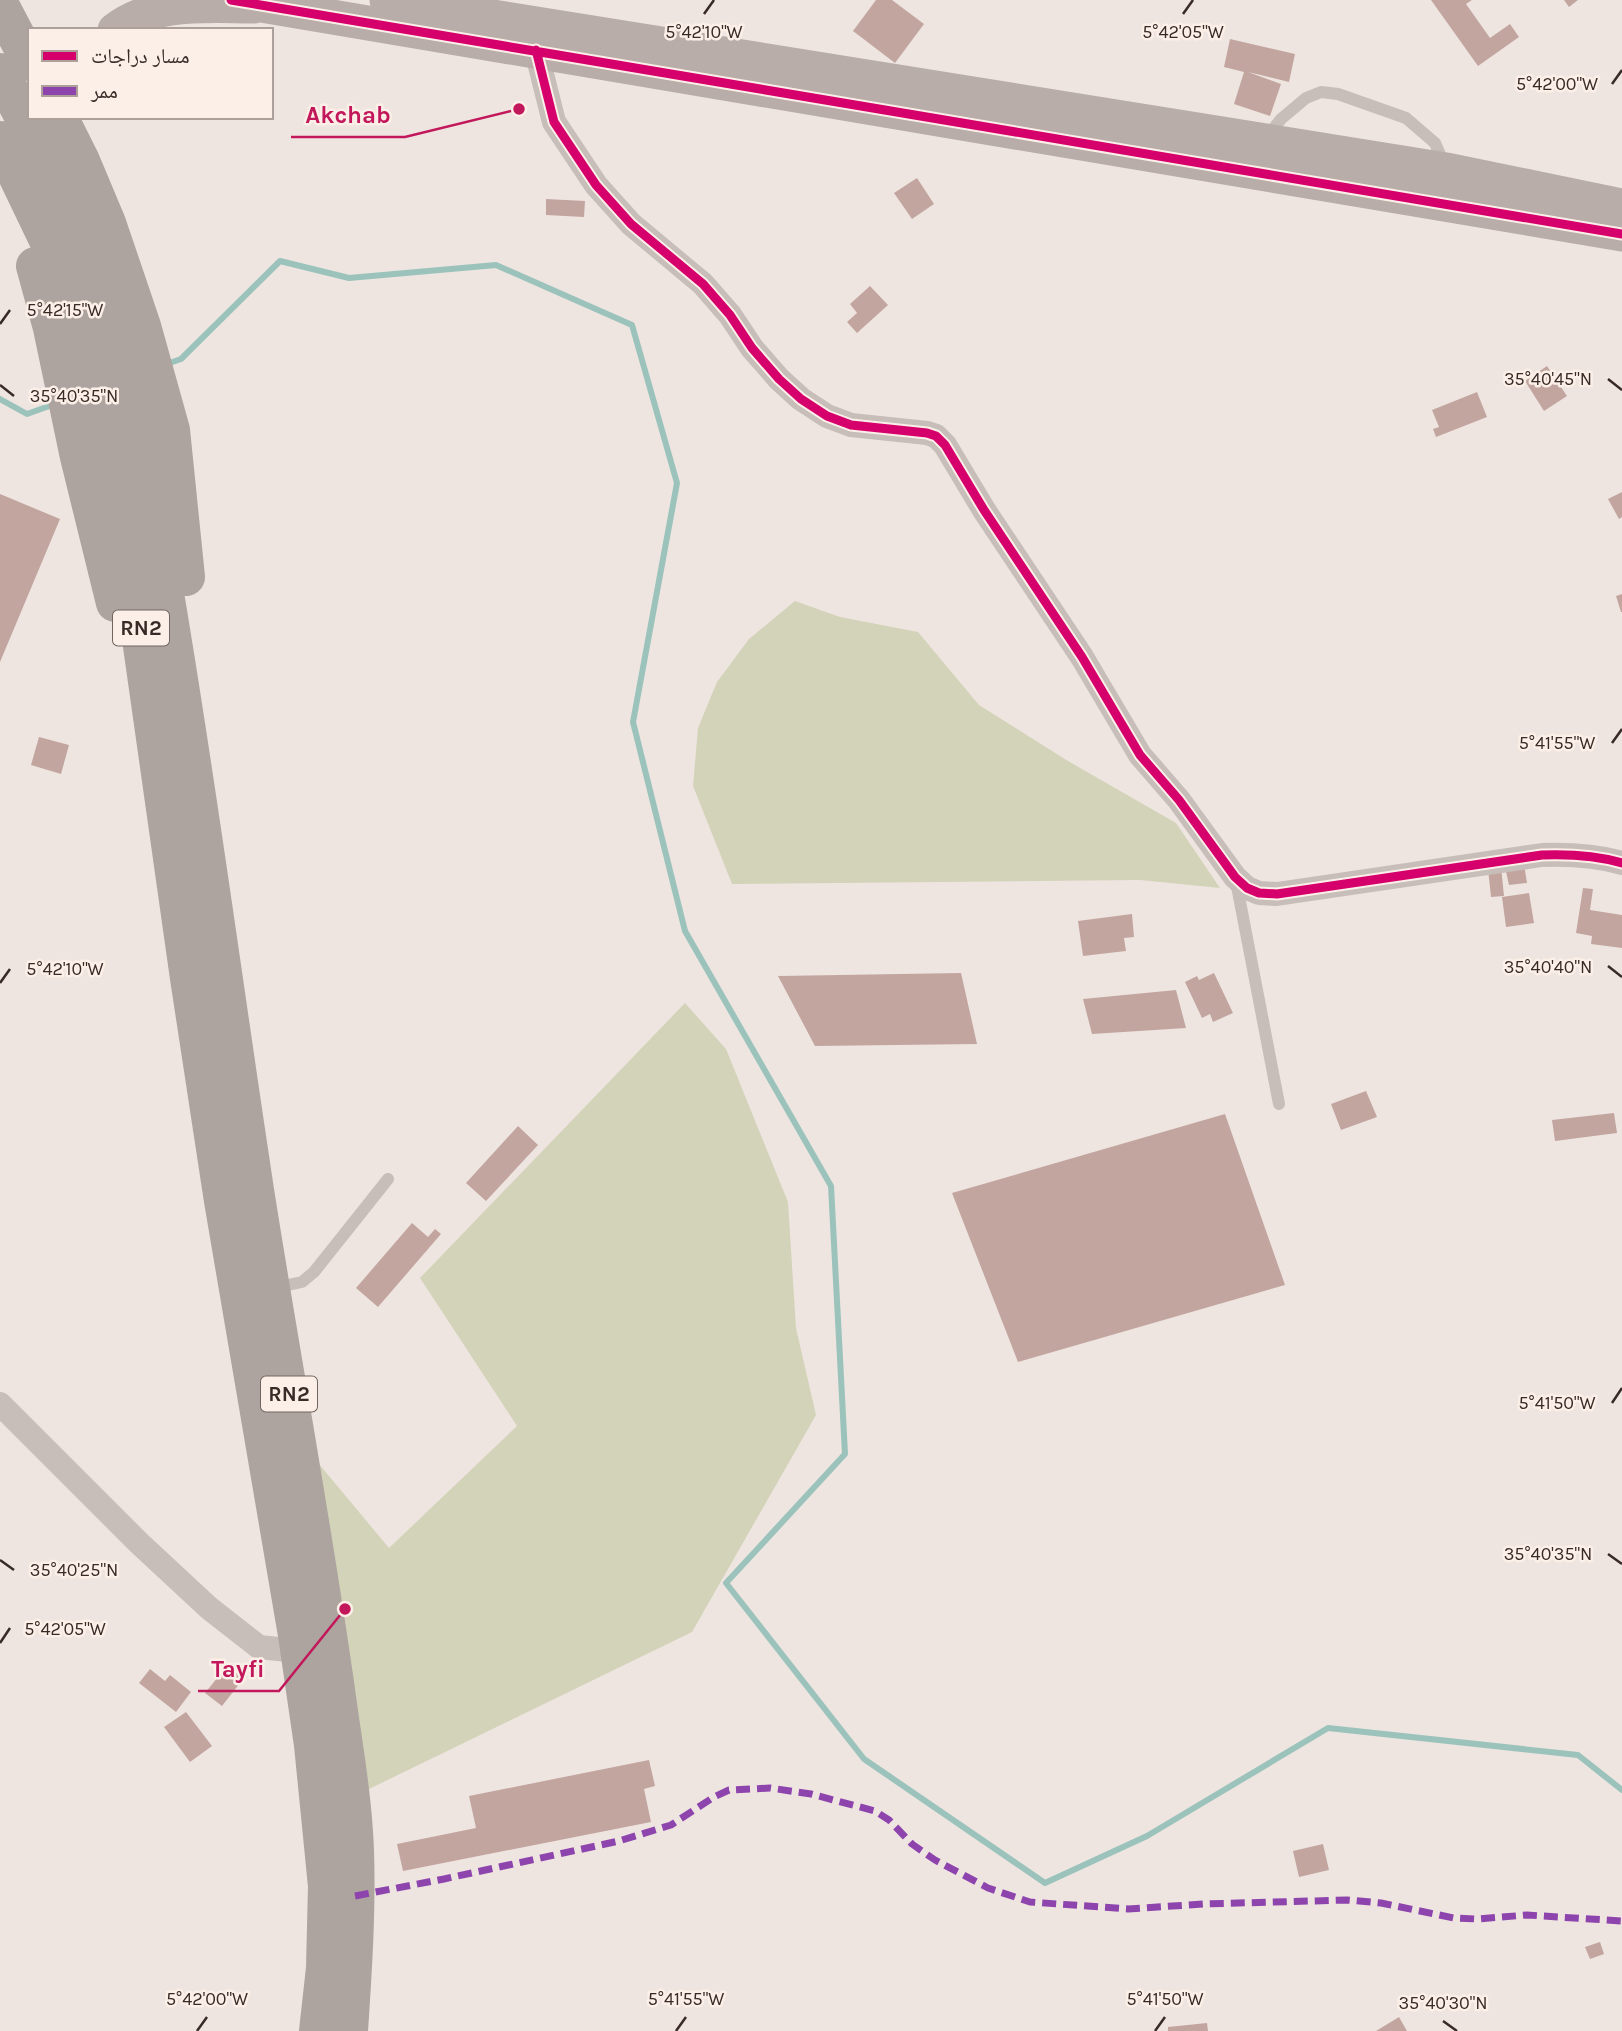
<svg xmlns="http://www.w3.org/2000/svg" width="1622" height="2031" font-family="Karla,'Noto Naskh Arabic',sans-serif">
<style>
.green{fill:#d3d3b9}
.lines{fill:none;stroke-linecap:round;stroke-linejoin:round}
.stream{stroke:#9bc3bc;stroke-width:6}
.building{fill:#c3a5a0}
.lane{stroke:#c7bdb9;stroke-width:12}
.street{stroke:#c7bdb9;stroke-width:24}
.secondary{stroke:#b8ada9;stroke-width:35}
.highway{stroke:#ada49f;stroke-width:38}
.quiet{stroke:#8e44ad;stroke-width:7;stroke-dasharray:14 7;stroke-linecap:butt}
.cycleway-casing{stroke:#fbefe7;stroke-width:13}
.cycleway{stroke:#d6006c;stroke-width:9}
.ticks{fill:none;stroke:#382a27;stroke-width:2.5}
.labels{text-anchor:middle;stroke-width:5;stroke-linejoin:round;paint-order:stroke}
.shield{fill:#fbefe7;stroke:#726561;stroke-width:2}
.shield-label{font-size:21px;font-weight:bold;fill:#382a27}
.ticks-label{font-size:18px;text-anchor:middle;fill:#382a27;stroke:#fbefe7;stroke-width:5;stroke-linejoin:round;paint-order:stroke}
.leader{fill:none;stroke:#c2185b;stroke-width:2.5}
.callout-dot{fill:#c2185b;stroke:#fbefe7;stroke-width:2.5}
.callout-label{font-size:24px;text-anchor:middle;font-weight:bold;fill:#c2185b;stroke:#fbefe7;stroke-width:5;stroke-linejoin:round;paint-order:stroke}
</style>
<rect width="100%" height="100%" fill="#eee5e0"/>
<path class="green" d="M795 601 840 617 918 632 979 705 1068 761 1176 823 1220 888 1140 880 732 884 693 786 698 728 717 682 749 639Z
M685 1003 726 1049 788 1202 796 1328 816 1415 692 1632 367 1790 319 1464 389 1548 517 1426 420 1278Z"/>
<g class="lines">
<path class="stream" d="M164 365 181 359 280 261 349 278 496 265 632 325 677 483 633 722 685 931 831 1186 845 1454 726 1583 864 1759 1045 1883 1147 1836 1328 1728 1578 1755 1622 1790
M0 399 27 414 55 404"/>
</g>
<path class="building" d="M876 0H892L924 24 895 63 853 31Z
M1431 0H1472L1466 4 1490 38 1510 24 1519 37 1478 66Z
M1564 0H1578L1569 7Z
M1230 39 1295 54 1289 82 1248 72 1281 84 1270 116 1234 104 1244 72 1224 67Z
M917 178 934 204 912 219 894 193Z
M546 199 585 201 584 217 546 215Z
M870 286 888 305 857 333 847 322 857 313 850 304Z
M1547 366 1567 396 1544 411 1525 381Z
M1477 392 1487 417 1436 437 1433 429 1439 427 1432 410Z
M1622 492V517L1619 519 1608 499Z
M0 494 60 519 0 662Z
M1622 594V612H1621L1616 596Z
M39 737 69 745 61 774 31 765Z
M1524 864 1527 883 1509 885 1505 867Z
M1501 867 1504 896 1491 897 1488 869Z
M1583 888 1593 889 1590 910 1622 915V948L1591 944 1592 936 1576 933Z
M1529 893 1534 923 1506 927 1502 897Z
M1132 914 1134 937 1124 938 1126 951 1083 956 1078 921Z
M961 973 977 1044 815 1046 778 976Z
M1214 973 1233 1013 1213 1022 1210 1014 1202 1018 1185 982 1197 976 1199 980Z
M1176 990 1186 1028 1092 1034 1083 999Z
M1366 1091 1377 1117 1341 1130 1331 1104Z
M1614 1113 1617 1133 1555 1141 1552 1120Z
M1225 1114 1285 1285 1018 1362 952 1193Z
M518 1126 538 1145 486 1201 466 1183Z
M412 1223 428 1237 435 1229 441 1234 378 1307 356 1288Z
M227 1666 244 1678 222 1706 205 1693Z
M150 1669 165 1681 170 1675 191 1692 176 1712 139 1683Z
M186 1712 212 1746 190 1762 164 1727Z
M649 1760 655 1786 644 1789 651 1822 403 1871 397 1844 476 1828 469 1796Z
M1323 1844 1329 1870 1299 1877 1293 1851Z
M1600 1942 1604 1954 1590 1959 1585 1947Z
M1399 2017 1407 2031H1376Z
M1207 2023 1208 2031H1168V2027Z"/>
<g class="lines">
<path class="lane" d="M1266 138 1281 119 1306 98 1321 92 1338 94 1406 118 1435 143 1445 166
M1236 881 1279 1104
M274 1288 302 1282 314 1272 388 1179"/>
<path class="street" d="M536 50 554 122 596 185 631 224 703 284 730 315 752 348 779 379 801 399 827 416 851 425 927 433 936 436 945 445 984 510 1082 657 1140 755 1179 800 1235 877 1247 888 1259 893 1277 894 1542 855C1570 854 1595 855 1622 863
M0 1404 139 1543 209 1608 259 1647 298 1651"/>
<path class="secondary" d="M231 0 1622 234
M387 0 1446 170 1622 206
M115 30C154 0 208 6 254 6"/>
<path class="highway" d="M0 5 30 62
M0 72C35 140 74 208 97 282 132 394 153 519 172 636 203 825 228 1014 257 1203 283 1366 313 1527 336 1690 343 1743 353 1796 355 1850 357 1910 353 1971 349 2031
M59 117 81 161 107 223 142 326 171 430 186 577
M0 140 59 263 91 358 125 526 189 978 223 1201 297 1635 313 1745 327 1886 325 1968 318 2031
M35 266 52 328 79 457 115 603"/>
<path class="quiet" d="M355 1896 444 1879 619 1841 671 1825 714 1797 729 1790 770 1788 811 1794 875 1811 889 1820 912 1844 935 1860 988 1888 1030 1902 1128 1909 1203 1904 1347 1900 1381 1903 1454 1918 1477 1919 1527 1915 1622 1921"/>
<defs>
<path id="cycleway" d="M231 0 1622 234
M536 50 554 122 596 185 631 224 703 284 730 315 752 348 779 379 801 399 827 416 851 425 927 433 936 436 945 445 984 510 1082 657 1140 755 1179 800 1235 877 1247 888 1259 893 1277 894 1542 855C1570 854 1595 855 1622 863"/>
</defs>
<use href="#cycleway" class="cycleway-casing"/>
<use href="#cycleway" class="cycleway"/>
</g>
<path class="ticks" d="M704 14 714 0M1183 14 1193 0M1612 84 1622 70M0 324 10 310M1608 379 1622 390M0 385 14 396M1612 743 1622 729M1608 966 1622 977M0 983 10 969M1612 1403 1622 1388M1608 1554 1622 1564M0 1560 14 1570M0 1643 10 1628M1443 2021 1457 2031M197 2031 207 2017M676 2031 686 2017M1155 2031 1165 2017"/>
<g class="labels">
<g class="shield">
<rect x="113" y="610.5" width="56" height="35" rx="5"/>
<rect x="261" y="1376.5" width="56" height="35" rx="5"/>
</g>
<g class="shield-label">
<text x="141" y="635">RN2</text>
<text x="289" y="1401">RN2</text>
</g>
</g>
<g class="ticks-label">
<text x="704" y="38">5°42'10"W</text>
<text x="1183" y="38">5°42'05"W</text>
<text x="1557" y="90">5°42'00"W</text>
<text x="65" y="316">5°42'15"W</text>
<text x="1548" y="385">35°40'45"N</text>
<text x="74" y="402">35°40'35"N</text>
<text x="1557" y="749">5°41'55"W</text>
<text x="1548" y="973">35°40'40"N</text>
<text x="65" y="975">5°42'10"W</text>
<text x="1557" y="1409">5°41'50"W</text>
<text x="1548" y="1560">35°40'35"N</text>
<text x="74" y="1576">35°40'25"N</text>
<text x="65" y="1635">5°42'05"W</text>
<text x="207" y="2005">5°42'00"W</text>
<text x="686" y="2005">5°41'55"W</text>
<text x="1165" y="2005">5°41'50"W</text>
<text x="1443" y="2009">35°40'30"N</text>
</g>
<path class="leader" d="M519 109L405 137H291M345 1609L279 1691H198"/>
<g class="callout-dot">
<circle cx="519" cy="109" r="7"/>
<circle cx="345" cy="1609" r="7"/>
</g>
<g class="callout-label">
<text x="348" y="123">Akchab</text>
<text x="238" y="1677">Tayfi</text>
</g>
<rect x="28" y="28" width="245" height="91" fill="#fbefe7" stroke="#ada09a" stroke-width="2"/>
<rect x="42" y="51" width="35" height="10" fill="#d6006c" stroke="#ada09a" stroke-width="2"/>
<text x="91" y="63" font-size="21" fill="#382a27">مسار دراجات</text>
<rect x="42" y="86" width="35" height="10" fill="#8e44ad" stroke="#ada09a" stroke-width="2"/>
<text x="91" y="98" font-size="21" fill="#382a27">ممر</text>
</svg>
